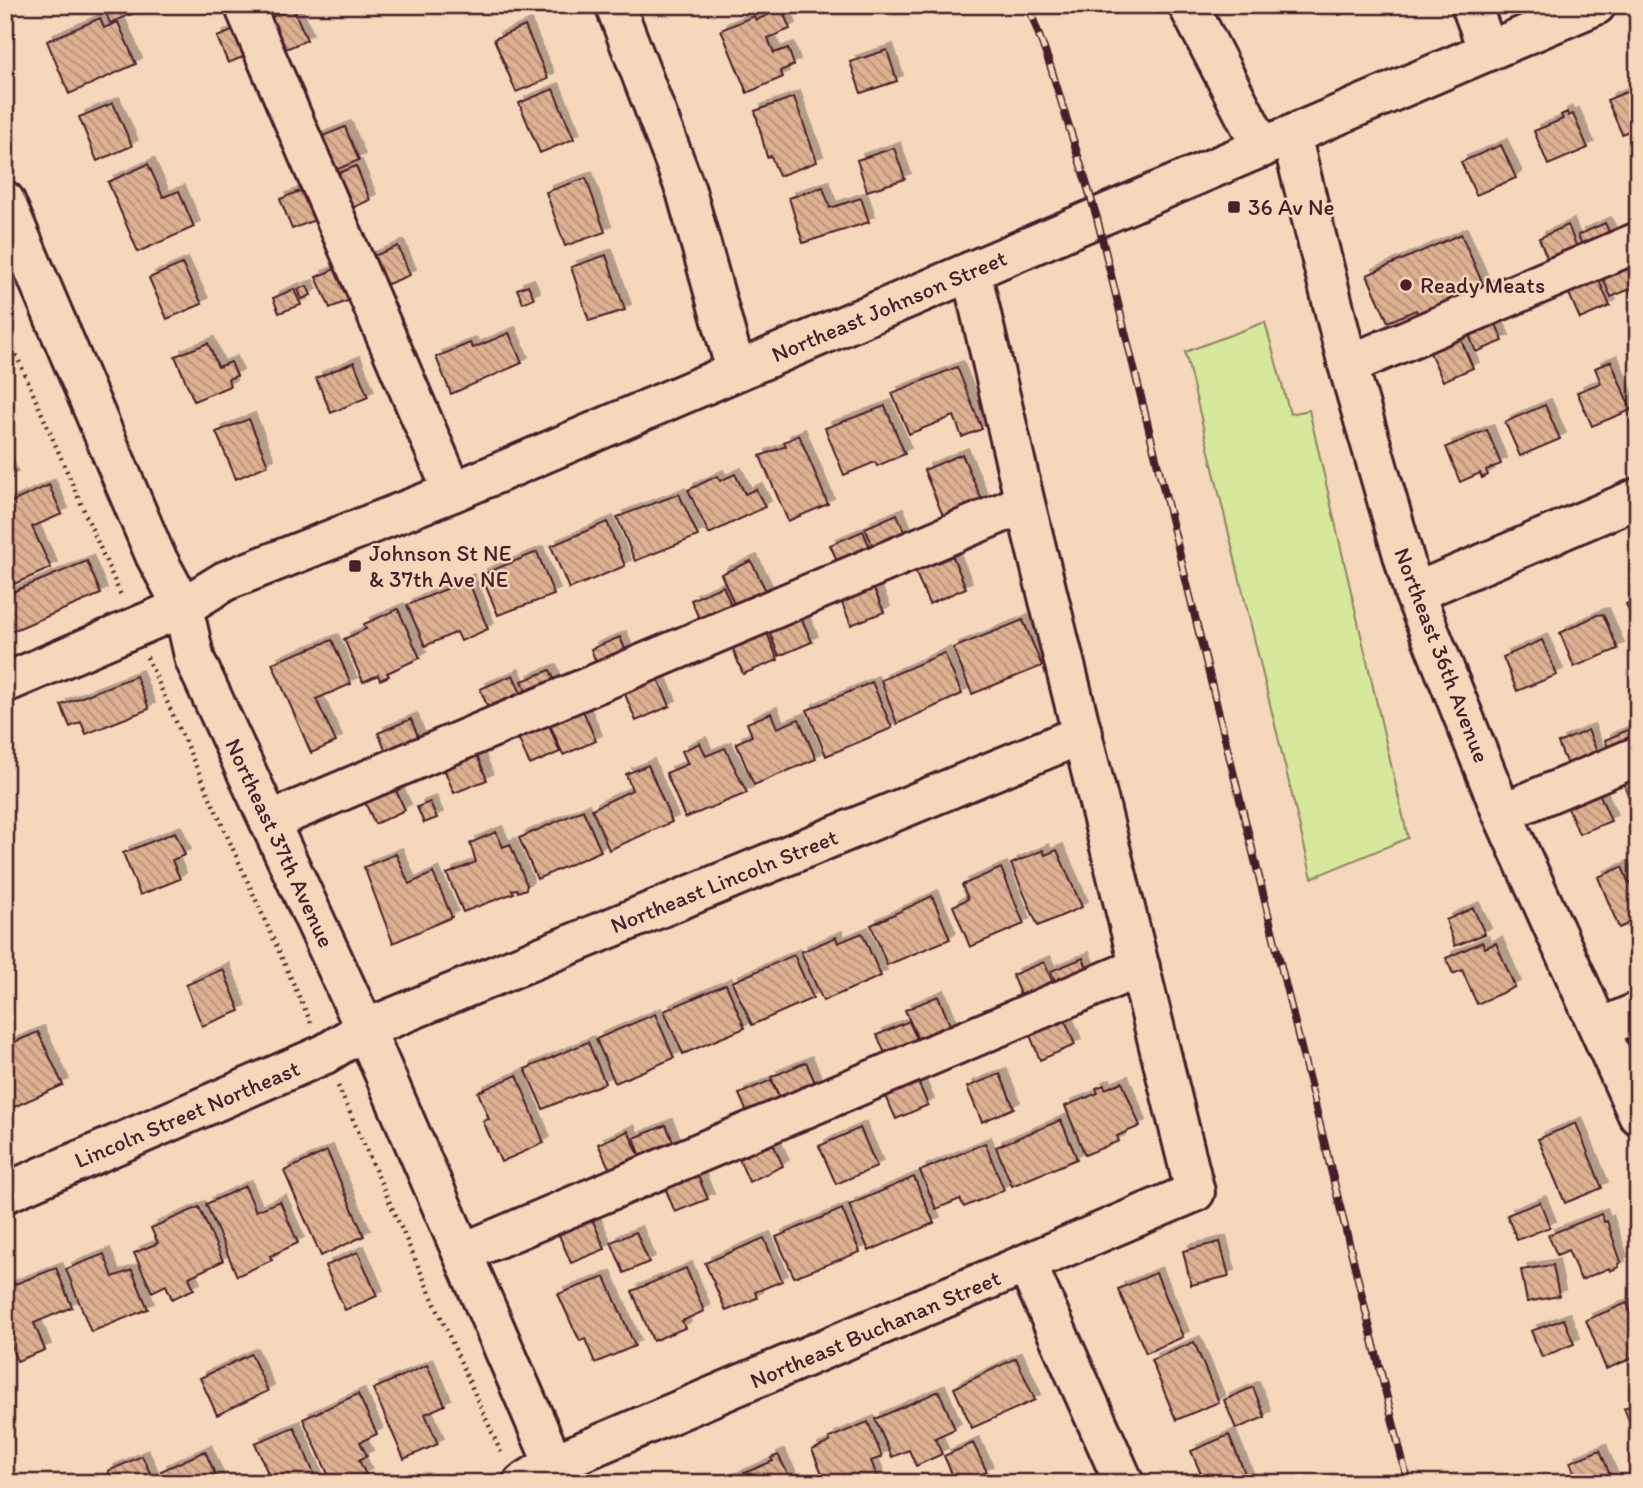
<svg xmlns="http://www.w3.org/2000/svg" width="1643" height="1488" font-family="Itim,sans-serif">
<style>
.garden{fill:#d5e89c;stroke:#908464;stroke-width:2}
.building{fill:url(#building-back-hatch);stroke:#4a1f2b;stroke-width:2;filter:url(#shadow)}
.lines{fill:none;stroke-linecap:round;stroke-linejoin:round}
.minor-casing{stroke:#4a1f2b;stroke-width:44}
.path{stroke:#4a1f2b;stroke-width:4.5;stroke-dasharray:2 5;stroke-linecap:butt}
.minor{stroke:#f5d7bb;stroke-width:38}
.rail-casing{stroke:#4a1f2b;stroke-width:8}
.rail{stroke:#f5d7bb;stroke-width:5;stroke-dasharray:16;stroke-linecap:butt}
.poi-dot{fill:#4a1f2b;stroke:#f5d7bb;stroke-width:2.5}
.labels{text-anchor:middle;stroke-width:5;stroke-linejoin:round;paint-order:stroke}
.poi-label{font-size:23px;fill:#4a1f2b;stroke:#f5d7bb;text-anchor:start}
.street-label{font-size:23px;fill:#4a1f2b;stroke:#f5d7bb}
</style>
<defs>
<pattern id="building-back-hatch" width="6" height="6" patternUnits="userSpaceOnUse" patternTransform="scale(1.75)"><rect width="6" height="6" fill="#ddb191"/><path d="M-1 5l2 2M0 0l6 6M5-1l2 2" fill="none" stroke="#b58f77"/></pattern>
<filter id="shadow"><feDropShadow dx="6" dy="-6" stdDeviation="0" flood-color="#0004"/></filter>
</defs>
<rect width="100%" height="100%" fill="#f5d7bb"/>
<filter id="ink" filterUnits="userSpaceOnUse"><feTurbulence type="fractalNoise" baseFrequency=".0143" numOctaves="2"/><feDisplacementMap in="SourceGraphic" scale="14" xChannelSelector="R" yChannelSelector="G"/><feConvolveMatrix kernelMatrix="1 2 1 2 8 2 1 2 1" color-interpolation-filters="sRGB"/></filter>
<g filter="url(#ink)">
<path class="garden" d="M1265 322 1290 414 1309 410 1408 838 1312 878 1185 352Z"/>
<path class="building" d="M103 5H137L139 11 110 23Z
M254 5H287L259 17Z
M1336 5H1366L1339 15Z
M293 8 307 40 274 54 260 22Z
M782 9 790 29 768 38 774 53 788 48 794 65 780 71 783 77 747 93 721 30 754 16 756 20Z
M100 18 104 28 118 22 136 64 69 94 47 41Z
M525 26 548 79 516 92 494 39Z
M237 29 248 55 228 63 217 37Z
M887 50 897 81 861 93 850 62Z
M1638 87V127L1622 134 1607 100Z
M553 89 574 139 540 153 519 103Z
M794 97 817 162 779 176 771 156 767 157 755 111Z
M113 103 132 146 97 161 79 117Z
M1567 112 1568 116 1573 114 1588 148 1548 165 1534 131 1563 119 1561 115Z
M345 127 359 160 324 175 310 141Z
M1501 145 1516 178 1476 195 1461 162Z
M894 148 905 179 867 191 857 160Z
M148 164 163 197 179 191 194 227 138 252 108 182Z
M356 166 370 200 341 213 326 178Z
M586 178 605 232 565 246 546 192Z
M823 187 830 208 861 198 869 222 803 243 789 198Z
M302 190 315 220 292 229 280 199Z
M1605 223 1614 242 1586 254 1578 235Z
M1568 225 1581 258 1552 270 1539 238Z
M1461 234 1488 296 1423 324 1416 310 1388 322 1367 275Z
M398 246 410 275 376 289 364 260Z
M606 255 625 310 589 321 571 267Z
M1631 261 1638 286 1611 297 1601 274Z
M182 264 202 304 167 319 149 278Z
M337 268 350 300 330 308 316 277Z
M1597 276 1610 306 1580 319 1567 289Z
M528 285 534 298 523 303 517 289Z
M307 286 311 295 302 299 298 289Z
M294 289 301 305 279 313 273 298Z
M1494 319 1503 341 1476 352 1467 330Z
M509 333 522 363 451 394 436 357 470 343 473 348Z
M1458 333 1473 368 1443 381 1427 346Z
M208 343 218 367 231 362 237 376 228 379 230 386 194 401 175 356Z
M1611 361 1631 410 1592 426 1577 392 1601 383 1595 368Z
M354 362 368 397 331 413 316 378Z
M957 367 982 429 962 437 954 416 909 434 892 393Z
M1545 405 1560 439 1520 456 1505 422Z
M885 406 905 454 877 466 875 462 844 475 825 428Z
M249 419 268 465 236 479 216 432Z
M1487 430 1501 464 1486 470 1488 475 1482 478 1480 473 1460 482 1446 447Z
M799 435 828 504 788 521 760 456 786 446 784 442Z
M962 454 987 512 948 528 924 470Z
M5 462 12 478 5 480Z
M735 474 745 494 756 489 765 507 709 534 688 490 717 476 720 481Z
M49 485 62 514 32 527 51 568 5 588V505Z
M679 494 698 536 635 561 617 517Z
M897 514 909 544 878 558 865 528Z
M607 522 625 566 569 589 551 546Z
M863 531 874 557 842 572 830 545Z
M950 550 966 588 929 604 913 566Z
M537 552 554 595 498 615 481 575Z
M87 561 101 594 5 634V595Z
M751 561 771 601 739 615 721 574Z
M468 580 488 629 461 641 457 632 425 646 407 605Z
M871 582 884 612 851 625 839 596Z
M723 586 736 616 704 630 691 600Z
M1638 599V631L1626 604Z
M398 609 420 658 387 673 389 676 380 680 378 675 363 682 344 639 366 629 364 624Z
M799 613 812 642 779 656 767 626Z
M1603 614 1618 649 1574 667 1560 633 1597 615Z
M1023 620 1042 666 972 694 953 648Z
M765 628 778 660 743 674 730 642Z
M620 637 630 661 600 673 591 649Z
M332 640 351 684 316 699 336 742 311 753 272 663Z
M1542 640 1557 675 1517 691 1503 657Z
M944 653 962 694 897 724 881 680Z
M550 670 559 691 531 702 522 681Z
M655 672 670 706 636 721 622 687Z
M513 675 526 705 493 719 480 689Z
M136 676 149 709 86 734 81 722 70 727 61 705Z
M872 682 892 728 826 756 807 710Z
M581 706 596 741 563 755 548 720Z
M771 713 777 728 799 719 816 759 754 785 736 743 752 736 747 723Z
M411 719 423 749 391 763 378 733Z
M547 720 560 752 530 765 516 733Z
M1632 728 1638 744 1613 760 1605 740Z
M1588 730 1602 764 1572 777 1558 743Z
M700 743 706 756 725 748 747 793 685 818 666 773 688 764 682 751Z
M475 750 487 780 454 793 442 764Z
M648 765 672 822 609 850 592 809 632 790 626 774Z
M1638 773V799L1631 802 1622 780Z
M393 784 405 810 375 824 363 798Z
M1597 788 1611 821 1579 834 1565 801Z
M430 802 437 818 424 823 417 807Z
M583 810 601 851 537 879 519 838Z
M175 832 185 855 172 860 180 879 140 895 123 853Z
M496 832 503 847 510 844 527 885 526 889 518 892 517 889 512 890 514 893 463 912 447 874 476 862 470 843Z
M1043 850 1045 855 1057 850 1082 907 1038 926 1011 864Z
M396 854 409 884 433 873 452 917 393 943 364 867Z
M1622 867 1629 883 1638 880V920L1619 928 1598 877Z
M1001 868 1024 924 970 947 953 906 968 899 962 885Z
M932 896 950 939 887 965 871 925Z
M1473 908 1485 934 1455 946 1446 920Z
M862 933 881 976 823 1001 801 952 836 937 838 943Z
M1482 942 1485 948 1496 943 1515 987 1477 1004 1462 970 1453 974 1446 958Z
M794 955 813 998 752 1025 732 982Z
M1083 958 1092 980 1060 993 1051 971Z
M1044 962 1058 994 1025 1007 1012 975Z
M223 969 240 1011 202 1026 186 985Z
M726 984 745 1028 683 1054 664 1011Z
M938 996 955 1037 923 1051 905 1010Z
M655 1014 674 1058 615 1083 596 1039Z
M1063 1015 1075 1045 1040 1060 1028 1030Z
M909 1021 922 1051 890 1065 877 1035Z
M38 1032 63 1085 5 1111V1046Z
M588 1042 605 1083 543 1109 525 1069Z
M806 1062 820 1094 784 1109 771 1077Z
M1000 1074 1014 1108 982 1122 967 1087Z
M517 1075 544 1143 501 1162 483 1121 489 1119 478 1092Z
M915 1075 928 1105 896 1119 883 1090Z
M771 1080 784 1109 752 1124 739 1094Z
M1122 1082 1140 1126 1117 1136 1119 1141 1085 1155 1065 1106 1098 1093 1096 1088 1104 1085 1105 1089Z
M1061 1120 1077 1159 1012 1186 996 1147Z
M1576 1123 1602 1188 1565 1203 1538 1139Z
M666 1125 678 1153 645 1166 634 1138Z
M860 1128 877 1167 836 1184 819 1146Z
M628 1131 645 1168 615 1181 598 1144Z
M770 1137 783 1166 749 1182 736 1152Z
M985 1143 1004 1190 964 1207 960 1199 936 1209 920 1171Z
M327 1151 364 1236 321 1256 284 1171Z
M695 1169 708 1199 675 1212 663 1183Z
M914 1177 934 1223 869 1251 849 1205Z
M245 1186 256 1211 280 1201 298 1243 270 1256 272 1260 237 1276 206 1204Z
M1540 1202 1550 1227 1517 1240 1507 1215Z
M199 1207 223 1261 189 1277 194 1289 172 1299 166 1285 152 1292 134 1253 158 1243 151 1228Z
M842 1209 860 1252 794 1277 776 1237Z
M590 1214 605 1249 571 1263 556 1228Z
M1601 1214 1604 1222 1607 1221 1621 1262 1618 1264 1619 1267 1610 1271 1609 1268 1581 1280 1568 1250 1557 1255 1548 1235Z
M636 1232 649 1262 624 1273 611 1242Z
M764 1238 782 1281 755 1292 757 1298 726 1311 705 1263Z
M1220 1242 1229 1276 1191 1285 1183 1251Z
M358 1252 377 1296 345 1310 325 1266Z
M104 1254 113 1277 132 1270 148 1309 91 1332 66 1269Z
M1553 1265 1559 1296 1527 1302 1521 1270Z
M56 1268 72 1307 34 1323 45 1350 17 1361 5 1331V1288Z
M686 1268 704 1311 682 1321 685 1328 653 1341 632 1291Z
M1156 1273 1183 1337 1146 1353 1118 1289Z
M605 1277 635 1346 595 1363 585 1339 580 1341 572 1325 558 1294Z
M1627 1303 1638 1329V1356L1606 1369 1586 1320Z
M1564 1319 1574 1344 1542 1357 1531 1331Z
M1194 1342 1219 1402 1176 1420 1151 1360Z
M251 1354 268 1391 217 1415 200 1378Z
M1016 1358 1035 1400 972 1428 954 1388Z
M427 1365 445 1405 425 1414 438 1444 404 1459 373 1389Z
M1253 1387 1265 1417 1236 1429 1224 1400Z
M939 1391 955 1429 935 1438 942 1454 916 1466 909 1450 892 1457 875 1419Z
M358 1394 377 1434 360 1442 367 1456 359 1460 366 1475 348 1483H332L303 1419Z
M1638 1402V1441L1624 1408Z
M868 1422 882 1457 871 1461 880 1483H826L812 1450 830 1442 829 1438Z
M294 1427 318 1483H272L255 1443Z
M1229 1435 1249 1483H1205L1191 1451Z
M973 1443 987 1472 956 1483 944 1456Z
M1600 1450 1613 1483H1578L1570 1462Z
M205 1451 219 1483H166L161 1471Z
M778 1455 793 1483H721L773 1461 771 1458Z
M142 1456 155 1483H113L108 1471Z"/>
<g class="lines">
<defs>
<path id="minor" d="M244 5 453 492
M615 5 686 191 736 371
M1188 5 1262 148
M1471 5 1488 51
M1291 135 1348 365 1414 593 1502 813 1638 1115
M5 201 155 555 183 607 195 660 365 1029 562 1483
M1348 365 1638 242
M1414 593 1638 498
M5 683 183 607 225 581 453 492 1596 5
M1502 813 1638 756
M270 821 1025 503
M1601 1028 1638 1012
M5 1193 325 1054 365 1029 1083 734
M462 1253 1140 967
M1027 1265 1124 1483
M523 1483 553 1464 1195 1192 1025 503 971 271"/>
</defs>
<use href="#minor" class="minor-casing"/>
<path class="path" d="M5 329 122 598
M147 657 311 1023
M338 1086 502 1455"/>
<use href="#minor" class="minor"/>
<defs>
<path id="rail" d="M1028 5 1051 68 1097 218 1408 1483"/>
</defs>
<use href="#rail" class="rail-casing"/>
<use href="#rail" class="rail"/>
</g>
</g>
<g class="poi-dot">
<rect x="1227" y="200" width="14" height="14" rx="3.5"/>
<circle cx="1406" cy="285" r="7"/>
<rect x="348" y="559" width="14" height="14" rx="3.5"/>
</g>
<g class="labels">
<g class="poi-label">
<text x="1248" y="215">36 Av Ne</text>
<text x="1420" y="293">Ready Meats</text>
<text x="369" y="561">Johnson St NE<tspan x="369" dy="26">&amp; 37th Ave NE</tspan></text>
</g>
<g class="street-label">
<text transform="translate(889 306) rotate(-23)" y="8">Northeast Johnson Street</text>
<text transform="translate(1442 655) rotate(69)" y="8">Northeast 36th Avenue</text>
<text transform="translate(280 843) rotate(65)" y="8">Northeast 37th Avenue</text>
<text transform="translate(724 881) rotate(-22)" y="8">Northeast Lincoln Street</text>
<text transform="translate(187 1114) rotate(-23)" y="8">Lincoln Street Northeast</text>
<text transform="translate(875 1329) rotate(-23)" y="8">Northeast Buchanan Street</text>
</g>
</g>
<rect width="1643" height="1488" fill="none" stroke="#f5d7bb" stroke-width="28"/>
<rect x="14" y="14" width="1615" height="1460" fill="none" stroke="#4a1f2b" stroke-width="2.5" filter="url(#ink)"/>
</svg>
